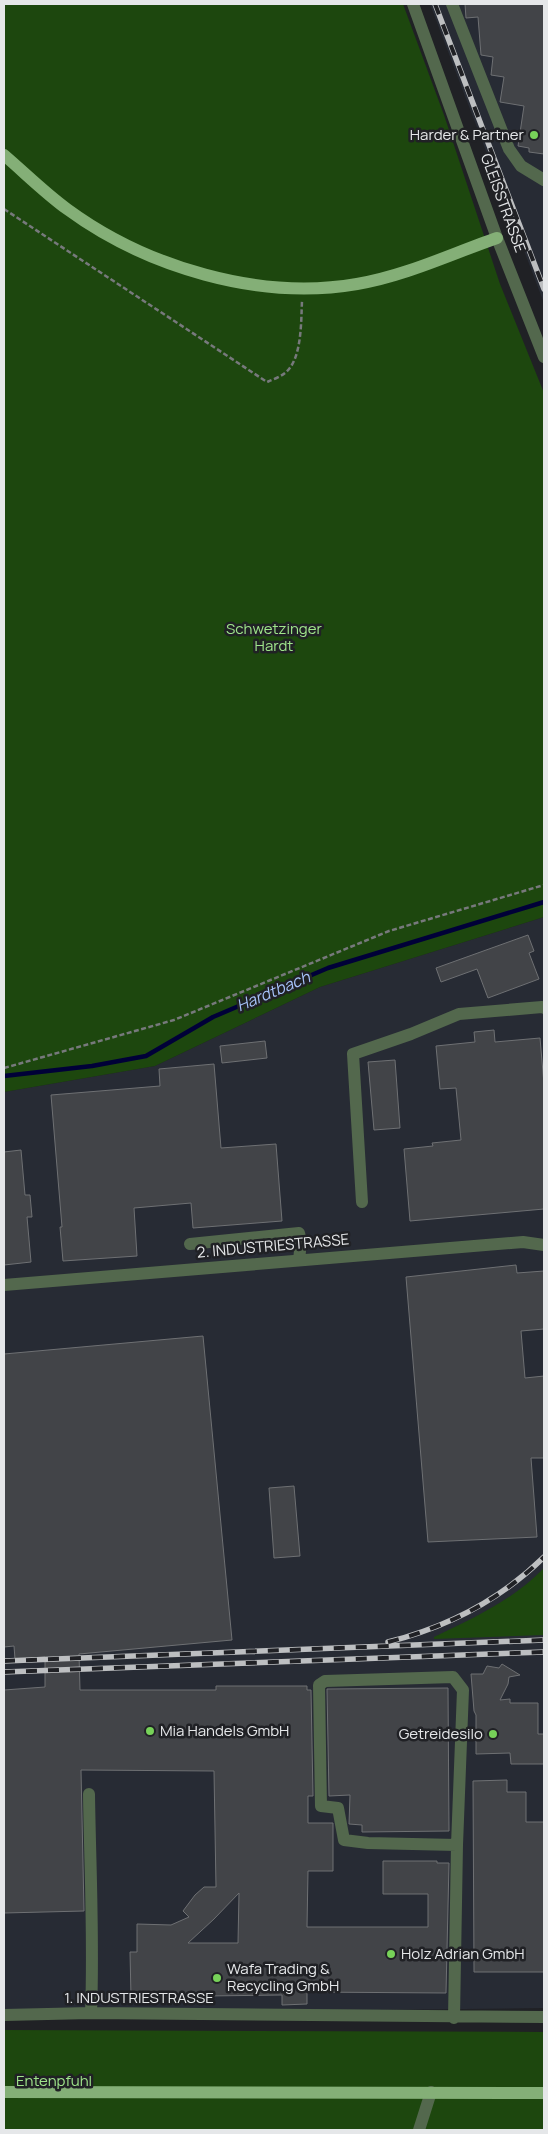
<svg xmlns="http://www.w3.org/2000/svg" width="548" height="2134" font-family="Manrope,sans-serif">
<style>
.built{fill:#272b34}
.green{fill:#1d470e}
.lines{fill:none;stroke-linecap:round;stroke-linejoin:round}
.stream{stroke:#000038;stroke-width:4.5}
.building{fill:#424448;stroke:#6e7073;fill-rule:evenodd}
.path{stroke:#77797c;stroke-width:2.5;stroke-dasharray:5 2.5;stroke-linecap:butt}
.minor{stroke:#53684d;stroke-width:12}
.major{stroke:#84af77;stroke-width:12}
.rail-casing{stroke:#bdbfc1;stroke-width:5.5}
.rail{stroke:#202125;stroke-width:4;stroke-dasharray:11;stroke-linecap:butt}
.poi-dot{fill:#77d259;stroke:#202125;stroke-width:2}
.labels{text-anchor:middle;stroke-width:5;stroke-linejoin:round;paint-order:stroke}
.poi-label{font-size:15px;fill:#e5e7e9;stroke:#202125;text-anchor:start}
.street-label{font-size:15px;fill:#e5e7e9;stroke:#202125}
.park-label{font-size:15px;fill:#9fe58b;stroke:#202125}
.water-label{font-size:16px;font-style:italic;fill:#a8c4fb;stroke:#202125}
</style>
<rect width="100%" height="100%" fill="#202125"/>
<path class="built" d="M430 4H544V303L452 62Z
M544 917V2008L4 2014V1092L155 1066 320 987Z"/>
<path class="green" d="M4 4H403L444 115 500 284 544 393V917L320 987 155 1066 4 1092Z
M544 1568V1635L434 1639V1637C474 1618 513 1600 544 1568Z
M4 2030 544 2032V2130H4Z"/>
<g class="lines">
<path class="stream" d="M4 1076 92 1066 146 1056 213 1017 328 968 544 902"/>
</g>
<path class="building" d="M465 4H544V154L529 152V148L518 146 524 106 500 102 504 77 491 75 493 57 481 55 478 17 466 18Z
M528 935 534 951 529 953 539 979 488 998 477 969 441 982 436 968Z
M494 1030 495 1042 540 1038 544 1084V1209L410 1221 404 1149 433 1146 432 1143 461 1140 456 1088 440 1089 436 1046 475 1042 474 1032Z
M265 1041 267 1058 222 1063 220 1046Z
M395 1060 400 1128 374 1130 368 1062Z
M214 1064 221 1148 276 1144 282 1221 193 1228 191 1203 134 1208 137 1256 63 1261 60 1227H62L51 1095 160 1086 159 1069Z
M21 1150 25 1195H30L32 1217H27L31 1262 4 1265V1152Z
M516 1265 517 1273 544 1271V1329L521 1331 525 1378 544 1376V1458H531L537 1537 428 1542 406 1277Z
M203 1336 232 1640 79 1654 80 1690H216V1686H307V1690H311L313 1796H308V1823H333V1871H308L307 1927H428V1894H383V1861H437V1863H449L446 1993 307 1992V2004L282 2005V1995L131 1997 130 1952H137V1924L171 1925 189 1917 183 1911 195 1895 204 1887H216L214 1771 81 1770 84 1911 4 1913V1690L45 1687V1657L15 1659 14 1646 4 1647V1354ZM239 1893 238 1943H188L214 1919Z
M294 1486 300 1556 274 1558 269 1488Z
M502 1664 520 1675 509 1677 508 1684 500 1700 510 1699V1703H538V1734H544V1764H511L510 1753 476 1754V1715L474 1711 471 1674H483L487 1666 499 1668Z
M448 1688 449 1831 362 1832V1825L349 1824 350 1795 329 1796 327 1689Z
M507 1780V1792H526V1822H544V1972H474L473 1781Z"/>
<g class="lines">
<path class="path" d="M4 209 267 382C272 380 280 377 285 373 302 360 301 322 302 301
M4 1068 174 1020 389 931 544 885"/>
<path class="minor" d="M413 4 497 238 544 357
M452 4 509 149 521 166 544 180
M362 1202 353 1054 411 1034 459 1014 542 1007 544 1008
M190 1244 299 1233 301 1242 299 1260
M4 1285 523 1242 544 1245
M453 1677 463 1690 457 1845 368 1843 344 1840 338 1808 321 1806 319 1685 325 1681Z
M89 1794C90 1867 94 1940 91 2013
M4 2015 91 2013 544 2017
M454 2018 457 1845
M419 2130 431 2092"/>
<path class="major" d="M4 155C25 173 45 193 67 209 146 267 259 301 357 284 405 276 451 254 497 238
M4 2092 544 2093"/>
<defs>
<path id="rail" d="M435 4 544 289
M388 1642C448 1627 500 1600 544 1557
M4 1661 544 1640
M4 1672 544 1652"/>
</defs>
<use href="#rail" class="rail-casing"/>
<use href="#rail" class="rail"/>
</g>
<g class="poi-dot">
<circle cx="534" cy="135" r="5"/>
<circle cx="150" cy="1731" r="5"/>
<circle cx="493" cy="1734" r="5"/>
<circle cx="391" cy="1954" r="5"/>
<circle cx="217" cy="1978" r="5"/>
</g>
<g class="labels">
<g class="poi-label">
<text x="524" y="140" text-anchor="end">Harder &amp; Partner</text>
<text x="160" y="1736">Mia Handels GmbH</text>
<text x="483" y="1739" text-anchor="end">Getreidesilo</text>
<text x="401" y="1959">Holz Adrian GmbH</text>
<text x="227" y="1974">Wafa Trading &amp;<tspan x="227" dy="17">Recycling GmbH</tspan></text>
</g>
<g class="street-label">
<text transform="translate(503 203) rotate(70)" y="5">GLEISSTRASSE</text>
<text transform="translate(273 1246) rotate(-5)" y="5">2. INDUSTRIESTRASSE</text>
<text x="139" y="2003">1. INDUSTRIESTRASSE</text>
</g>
<g class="park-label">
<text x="274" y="634">Schwetzinger<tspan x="274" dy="17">Hardt</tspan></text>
<text x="54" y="2086">Entenpfuhl</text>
</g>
<g class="water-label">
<text transform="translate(273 991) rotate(-23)" y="6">Hardtbach</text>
</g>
</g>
<rect width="548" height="2134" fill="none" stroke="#e5e7e9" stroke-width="10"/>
</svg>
